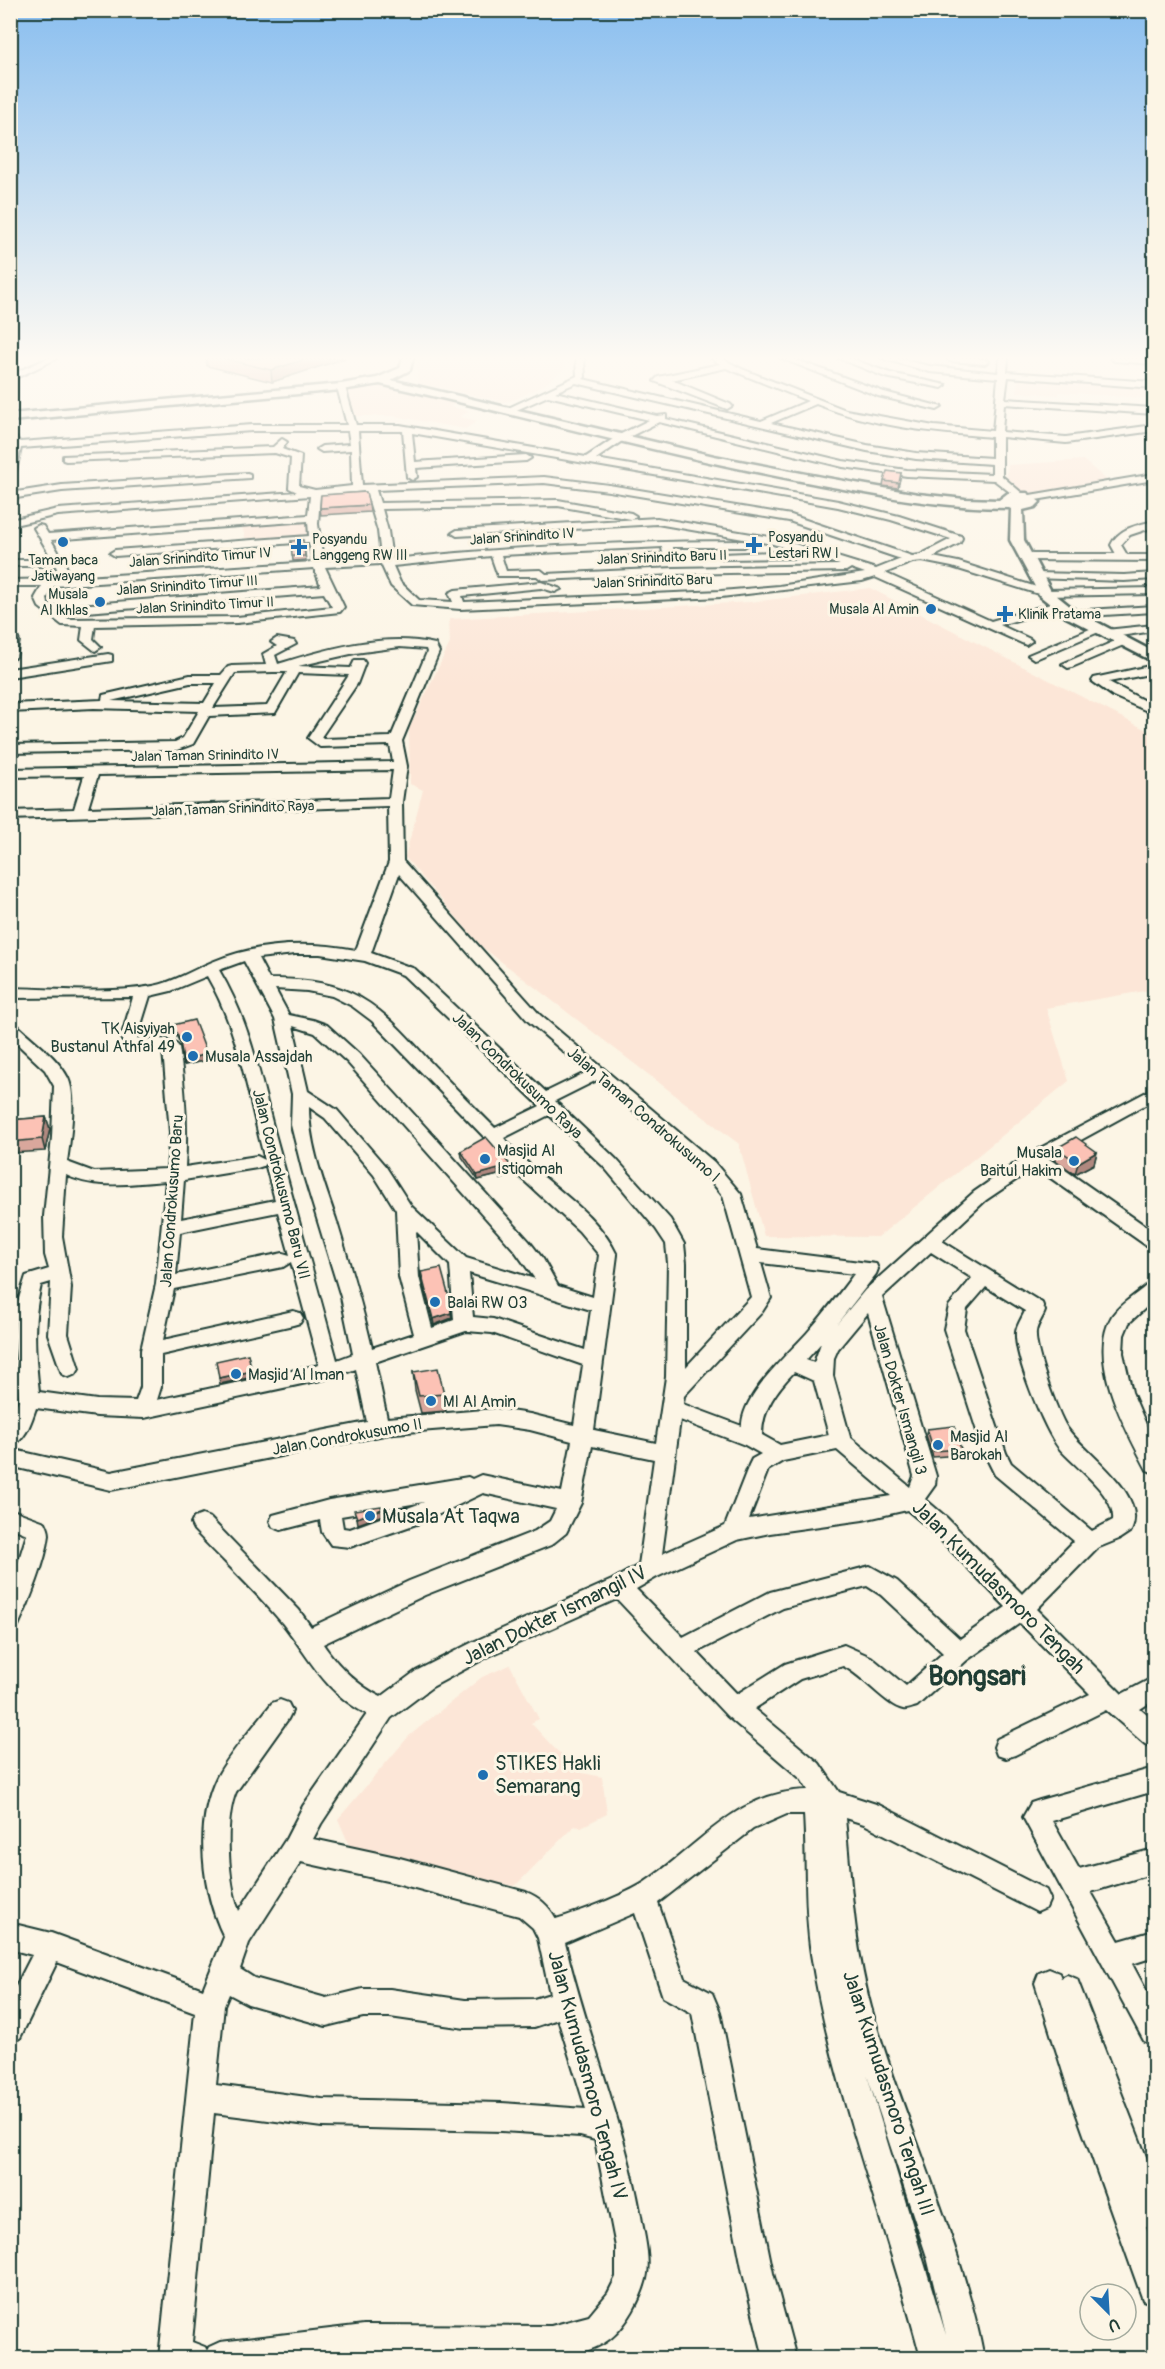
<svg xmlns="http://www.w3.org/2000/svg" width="1165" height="2369" font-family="Pangolin,sans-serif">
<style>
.built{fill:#fce6d7}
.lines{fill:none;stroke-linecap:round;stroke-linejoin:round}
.minor-casing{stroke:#1f3d34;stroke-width:4}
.major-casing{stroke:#1f3d34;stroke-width:5}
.minor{fill:#fcf5e5;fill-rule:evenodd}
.major{fill:#fcf5e5;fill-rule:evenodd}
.wall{fill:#d9a79c;stroke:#1f3d34;stroke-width:1.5}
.shaded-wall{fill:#b0887f;stroke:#1f3d34;stroke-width:1.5}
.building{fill:#fcc2b5;stroke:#1f3d34;stroke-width:1.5}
.poi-dot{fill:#1f6fb2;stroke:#fcf5e5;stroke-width:2}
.labels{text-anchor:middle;stroke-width:6;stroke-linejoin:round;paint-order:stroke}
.far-street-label{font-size:14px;fill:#1f3d34;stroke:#fcf5e5}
.far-poi-label{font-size:14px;fill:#1f3d34;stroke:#fcf5e5;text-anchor:start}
.poi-label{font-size:16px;fill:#1f3d34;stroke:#fcf5e5;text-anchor:start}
.street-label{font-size:16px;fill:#1f3d34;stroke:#fcf5e5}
.near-poi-label{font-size:20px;fill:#1f3d34;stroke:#fcf5e5;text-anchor:start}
.near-street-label{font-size:20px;fill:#1f3d34;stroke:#fcf5e5}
.near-district-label{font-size:27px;font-weight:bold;fill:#1f3d34;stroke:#fcf5e5}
</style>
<rect width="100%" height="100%" fill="#fcf5e5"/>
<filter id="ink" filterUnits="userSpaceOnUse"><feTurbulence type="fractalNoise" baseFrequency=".0167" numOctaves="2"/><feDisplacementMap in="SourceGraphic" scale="12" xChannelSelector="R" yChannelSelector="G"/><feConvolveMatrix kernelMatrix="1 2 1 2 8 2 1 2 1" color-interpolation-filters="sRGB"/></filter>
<g filter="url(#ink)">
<path class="built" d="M416 358H563L565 368 546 384 514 400 504 402 418 383Z
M1018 377 1154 386V399L1059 392V395L1017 392Z
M375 384 388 385 461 400 450 407 469 411 460 417 478 421 465 429 394 416H351L343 388Z
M1083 460 1108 481 1036 493 1021 492 1007 477 1008 465Z
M308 521 309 539 247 543 241 524Z
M381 547 382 560 321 564 317 550Z
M870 588 1154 734V992L1150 990 1046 1008 1069 1081 878 1237 764 1236 739 1144 481 946 405 857 423 790 410 784 409 729 450 643 449 619 750 602Z
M510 1665 539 1719 531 1723 554 1748 583 1773 602 1777 607 1814 581 1827 574 1826 515 1886 353 1854 338 1819 409 1736 482 1677Z"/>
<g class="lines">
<defs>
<path id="minor" d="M48 358H58L10 381V375Z
M576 358H584L585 377 583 379 761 421 808 401 726 368 672 380 730 404 732 406 727 409 654 381 658 377 720 364 711 358H721L742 369 846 410 934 426 993 431 998 378 930 372 881 358H894L930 366 998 373 1000 358H1008L1007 372 1154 382V388L1008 377 1005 399 1154 408V414L1004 404 1002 432 1066 437 1154 425V431L1066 443 1002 437V476L1023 494V498L1019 499 994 480 907 476 843 467 659 422 625 439 596 459 838 501 899 516 961 536 962 538 960 543 933 557 958 562 1046 590 1154 588V594L1045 596 952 567 922 561 913 562 885 573 991 621 1054 603H1062V607L1000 625 1030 639 1032 641 1026 645 875 577 862 581 721 597 460 609 412 605 391 586 381 564 325 567 344 607 340 612 237 623 95 626 93 639 101 647 95 651 81 640 83 626 62 625 39 607 35 598 42 586H10V580L60 579 56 566H10V560H53L34 528 39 525 43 526 48 534 308 515 310 496 58 515 10 526V520L58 509 297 492 289 488 291 458 275 453 66 461 63 460V456L273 447 282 439 287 442 282 449 301 456 299 486 315 490 352 486 351 450 322 452 317 449 322 446 350 444 348 431H252L21 448 15 476 10 479V431L20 442 252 425H347L337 387 341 384 345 387 356 425H400L586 457 619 435 649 420 548 396 512 412 504 410 577 376ZM576 383 867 451 916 459 992 464V474L907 470 843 461 666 419V415L657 416 555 392ZM816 404C872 427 932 432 992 437V458L916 453 867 445 771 423ZM358 431H403L407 477 412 480 417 477 416 468 526 461 531 458 526 455 415 462 412 433 838 507 891 520 951 539 920 555 912 556 791 515 609 485 544 477 362 485ZM544 483 609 491 789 521 901 559 876 569 775 538 657 518 457 530 452 533 457 536 657 524 773 544 797 551 722 554V558L726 559 793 558 810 555 840 565 674 568 546 574 541 570 506 571 501 555 662 547 663 554 624 557V561L628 562 673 559V547H744L749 544 744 541C626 541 510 547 392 559L388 531 382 509 558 506 631 519 636 516 631 513 558 500 380 503 376 490ZM366 491 378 531 381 557 323 561 318 524 320 495ZM308 521 309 536 115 550 110 553 115 556 309 542 313 562 70 578 65 563 51 540ZM491 556 498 576H537L542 580 674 574 846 571 851 568 865 573 779 586 721 591 464 602 462 596 541 588 555 592 561 589 541 582 455 590 449 593 453 602 419 600 400 582 393 566ZM314 568 321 586 53 607 48 604 47 598 54 586ZM324 593 332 607 237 617 69 619 61 614Z
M780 358H791L884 392 942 407 937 410 878 396Z
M838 358H849L890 373 946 385 942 388 885 377Z
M946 358H977L989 361 985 364 950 361Z
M1110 358 1154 359V364L1114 361Z
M247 473 250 474V478L62 491 10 499V493L62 485Z
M1154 474V480L1030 501 1025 498 1030 495Z
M1154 521V527L1130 535 1121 545 1127 555H1154V561L1024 560 1019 557 1024 554H1116L1111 545C1119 528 1137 525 1154 521Z
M1035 573 1124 575 1154 573V579L1124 581 1031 578 1029 576Z
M1154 606V612L1071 617 1065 614 1071 611Z
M1154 625V631L1106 638 1100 634 1106 630Z
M1097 626 1101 627V631L1038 658 1034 659 1028 655Z
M10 631 14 632 19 641 16 657 10 660Z
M277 638 294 641 296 644 275 655 278 664C326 649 385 632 435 644L439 652 402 741 407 766 402 802 403 861 540 1015 714 1162 741 1194 757 1249 876 1264 878 1269 876 1274 836 1325 865 1290 974 1192 1029 1154 1154 1088V1100L1048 1158 1154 1232V1247L1147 1246 1035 1167 986 1200 942 1241 1042 1303 1045 1311C1043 1318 1037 1324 1036 1332 1034 1349 1057 1412 1067 1428 1086 1455 1149 1494 1131 1531L1119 1539 1097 1548 1037 1609 1122 1694 1154 1677V1700L1140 1709 1154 1721V1747L1145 1744 1106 1710 1015 1755 1006 1758 997 1755 994 1747 997 1739 1090 1694 1020 1623 967 1660 917 1706C913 1707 908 1710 903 1709 887 1706 862 1675 843 1666L800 1679 754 1709 819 1763 839 1792 879 1805 1046 1890 1050 1899 1046 1908 1037 1912 864 1824 845 1818C851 1882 854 1944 871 2007 905 2125 961 2237 984 2358H921C886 2223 833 2092 811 1954 804 1908 807 1861 804 1814H787L753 1829 658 1903 684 1978 712 1993 720 2012 773 2273 796 2358H764L743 2273 692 2013 663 1997 635 1913 565 1943C587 2035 624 2122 641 2216 644 2235 651 2260 646 2279 641 2299 627 2325 611 2338 581 2362 531 2357 496 2356V2358H464V2356L159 2358 195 2013 57 1962 20 2038 10 2042V1998L32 1955 10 1949V1923L51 1933 203 1989 224 1937C202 1893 194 1823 217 1777 231 1751 254 1727 272 1703L280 1700 288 1703 292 1711 288 1719 236 1792C224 1820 228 1882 239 1911L286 1839 303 1806 367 1714C325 1693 310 1658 283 1624 256 1591 223 1561 194 1530L191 1524 194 1518 202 1515 210 1518 299 1610 311 1627 409 1581 535 1531 550 1521 556 1509 483 1493 425 1521 350 1547 331 1545 322 1532 320 1520 281 1530 273 1527 270 1521 273 1515 329 1500 468 1477 472 1479 481 1475 562 1492 572 1441 530 1430 496 1425 394 1433 111 1490 10 1466V1449L111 1472 367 1422 356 1369 330 1378 144 1418 97 1416 36 1408C31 1422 26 1441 10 1446V1421L19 1399 14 1336 15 1311 26 1276 49 1269 45 1255 44 1216 52 1137 54 1086 45 1070 10 1037V1023L16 1024C33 1041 57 1056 68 1078 77 1097 70 1140 67 1162L94 1172 167 1169 170 1133 163 1050 125 1047 121 1038 133 997 10 998V988C57 989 107 994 153 986 174 982 193 970 212 962 257 943 308 941 356 950L389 862 388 806 10 819V811L74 809 84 776 10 777V769L393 762 390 745 320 747 308 738 349 675 298 673 275 713 209 716 193 744 177 750 10 753V745L175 742 183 738 199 711 94 708 10 712V704L102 700 103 695 190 675H221L228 667 232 666 266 665 263 654 277 646 271 642ZM400 647 426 649 427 652 391 737 323 739 321 737 357 684 365 663 363 660H355L351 668 298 666 355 653ZM273 672H287L267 706 213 708 235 673ZM190 683H216L204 703 111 701ZM393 770 389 798 88 808 98 775ZM399 874 528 1021 587 1072 546 1092 415 969 371 953ZM295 954H320L365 961 403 975 540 1106 495 1128C475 1108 456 1089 437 1069 411 1042 386 1009 351 993 326 981 297 979 269 979L258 958ZM244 961 275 1019 292 1094 291 1125 303 1173 341 1297 353 1354 337 1360C316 1282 295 1207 274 1130 259 1073 250 1022 219 970ZM207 976C240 1032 248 1098 265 1160L257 1156 185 1167C188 1126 185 1088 179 1047 169 1034 150 1042 137 1038L150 996 171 991ZM275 989 307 991 332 996 352 1006 372 1021 487 1140 507 1165 579 1231 599 1255 593 1297 558 1286 543 1259 529 1241 359 1054 327 1025 313 1020 289 1015ZM293 1026 315 1033 347 1062 515 1251 535 1279 466 1258 411 1206 386 1167 337 1110 308 1091ZM597 1080 702 1170 723 1196 751 1297 686 1367V1263L684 1244 670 1219 616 1159 555 1101ZM309 1107 325 1118 374 1175 396 1210 399 1277 414 1334 372 1348C362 1304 349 1262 336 1219 324 1183 309 1145 309 1107ZM549 1115 604 1167 656 1229 666 1244 668 1263 666 1377 656 1443 594 1430 617 1255C594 1206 537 1180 504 1138ZM265 1163 275 1200 181 1219 184 1180 257 1168 263 1166ZM66 1175C96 1190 133 1183 166 1181L156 1284 141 1350V1387L136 1401 97 1400 39 1392C35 1354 32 1323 41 1285L51 1282 48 1334 62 1374 69 1377 76 1374 79 1369 68 1334 71 1287 62 1236ZM278 1212 290 1255 283 1253 176 1275 180 1232ZM416 1231 450 1265 454 1320 432 1328 419 1277ZM931 1252 972 1278 949 1306 944 1329 984 1453 995 1475 1074 1541 1022 1594 946 1517 925 1499 935 1485 936 1476 882 1297ZM291 1262 319 1365 157 1400 161 1387V1355L293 1325 300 1323 303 1318 300 1313 293 1311 163 1340 174 1289 283 1267ZM761 1263 854 1274C839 1294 824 1314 807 1333 787 1355 742 1395 742 1426L683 1404 684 1396 762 1312 771 1298ZM469 1273 591 1310 585 1350 493 1319 473 1317ZM986 1287 1025 1311C1022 1318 1017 1325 1016 1332 1014 1356 1044 1429 1059 1448 1074 1466 1116 1495 1113 1520L1092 1531 1011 1463 1006 1453 964 1329 967 1309ZM868 1313 914 1476 910 1487 850 1437 833 1376 834 1358 838 1349ZM466 1331 492 1333 583 1365 574 1425 530 1414 496 1409 387 1418 375 1362ZM821 1343 814 1363 806 1360ZM794 1372 814 1381 829 1435 780 1445 762 1435C762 1409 777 1390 794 1372ZM680 1420 745 1445 761 1454 752 1459 749 1465 725 1526 662 1554ZM592 1446 654 1459 639 1565 612 1580 473 1642 416 1671 381 1697C358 1686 337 1665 323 1644L425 1595 551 1545 566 1533 581 1503ZM837 1450 891 1496 749 1519 768 1470 783 1461ZM424 1502 350 1529 343 1528 341 1516ZM907 1510 930 1529 1006 1607 960 1639 897 1581 870 1566 770 1592 683 1637 636 1589 657 1577 737 1540 770 1533 863 1520ZM867 1586 881 1595 943 1653 906 1686 871 1657 844 1645 785 1664 737 1694 697 1652 783 1608ZM617 1599 727 1716 801 1779 808 1790C737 1791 700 1846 645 1882 625 1895 580 1912 556 1919 549 1906 539 1897 526 1892L396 1857 313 1839 321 1824 391 1718 432 1687 489 1656ZM301 1862 396 1883 519 1916 533 1928 538 1938 550 1994 534 1999 465 2000 390 1989H363L326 1998 254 1978 240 1969 249 1943ZM229 1994 248 2004 326 2026 363 2017H390L465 2028 534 2027 558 2019 586 2109 502 2103 322 2099 216 2085 224 2006ZM867 2075 927 2257 946 2335ZM214 2113 322 2127 502 2131 580 2136 595 2140 616 2247V2277L608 2293 589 2316 551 2326 364 2325 220 2342 209 2347 207 2351 205 2347 192 2342Z
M1122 638 1126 640V644L1072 667 1068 668 1062 664Z
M108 654 112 655V661L10 677V669Z
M1154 665V673L1109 682 1154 706V714L1113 696 1092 681 1094 678Z
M1154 1283V1300L1129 1323 1124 1335 1123 1353 1132 1392 1154 1443V1473L1147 1470C1126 1430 1086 1359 1112 1316 1121 1303 1136 1295 1147 1285Z
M10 1509 45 1522C47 1526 49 1530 49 1535 46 1561 29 1603 18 1626L10 1629V1588L27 1534 10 1527Z
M1154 1768V1791L1052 1821 1079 1869 1154 1849V1873L1091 1892 1119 1941 1154 1931V1957L1132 1964 1154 2005V2045L1144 2041 1023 1817 1031 1803 1040 1800Z
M1049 1969 1059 1973 1061 1978 1067 1975 1077 1979 1154 2177V2229L1146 2226 1154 2249V2304L1143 2300 1139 2289 1072 2101 1035 1983 1039 1973Z"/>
<path id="major" d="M403 358H413L410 370 391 380 714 456 827 478 918 494 965 499 999 500 1008 493H1027L1040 502 1035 507 1023 510 1024 540 1051 591 1076 611 1154 652V662L1066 617 1040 596 1010 540 1011 509 1009 508C938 508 870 494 801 481 660 454 521 415 380 384L341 390 10 421V414L341 384 377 378 400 368Z"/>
</defs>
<use href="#minor" class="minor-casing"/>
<use href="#major" class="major-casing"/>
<use href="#minor" class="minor"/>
<use href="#major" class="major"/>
</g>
<path class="wall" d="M206 358H346L272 382 207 366Z
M901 473 898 488 883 486 884 481Z
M369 505 370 512 321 515 320 508Z
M303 540 306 560 293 561 291 541Z
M173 1025 208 1060 184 1065 181 1045 174 1031Z
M46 1117 50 1129 45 1151 10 1153V1120Z
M1057 1148 1097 1152 1094 1164 1075 1174 1054 1159Z
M461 1151 513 1174 501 1179 498 1175 478 1180 462 1157Z
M421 1272 450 1301 452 1318 434 1325 421 1277Z
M413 1372 444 1394 446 1411 421 1413 415 1390Z
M927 1429 961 1449 960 1455 933 1457 926 1435Z"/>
<path class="shaded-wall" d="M309 358H346L272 382 271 370Z
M207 1054 208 1060 184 1065 183 1060Z
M46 1117 50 1129 45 1151 42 1139Z
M1097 1152 1094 1164 1075 1174 1078 1163Z
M513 1168V1174L501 1179V1173Z
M498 1169V1175L478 1180 477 1175Z
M451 1313 452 1318 434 1325 433 1319Z
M252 1371 253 1377 220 1384 219 1378Z
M382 1509 383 1515 358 1524 357 1518Z"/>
<path class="building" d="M221 358H309L271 370Z
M887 471 901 473 899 483 884 481Z
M366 492 369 505 320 508 321 495Z
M303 540 305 556H292L291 541Z
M194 1020 207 1054 183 1060 180 1041 173 1025Z
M46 1117 42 1139 10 1142V1120Z
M486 1137 513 1168 501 1173 498 1169 477 1175 461 1151Z
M1076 1137 1097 1152 1078 1163 1057 1148Z
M441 1268 450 1301 451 1313 433 1319 421 1272Z
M248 1354 252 1371 219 1378 216 1361Z
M438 1368 444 1394 419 1396 413 1372Z
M954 1426 961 1449 934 1451 927 1429Z
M381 1506 382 1509 357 1518 354 1510Z"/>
</g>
<linearGradient id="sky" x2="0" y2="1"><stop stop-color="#89beef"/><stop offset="0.52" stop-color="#fefaf3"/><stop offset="1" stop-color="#fefaf3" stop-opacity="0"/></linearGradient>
<rect width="1165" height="689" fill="url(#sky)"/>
<g class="poi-dot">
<circle cx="63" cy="542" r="6"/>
<path d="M751 536h6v6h6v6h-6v6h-6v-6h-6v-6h6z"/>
<path d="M296 538h6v6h6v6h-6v6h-6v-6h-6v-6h6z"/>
<circle cx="100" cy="602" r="6"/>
<circle cx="931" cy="609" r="6"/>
<path d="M1002 605h6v6h6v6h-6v6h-6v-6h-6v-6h6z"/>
<circle cx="187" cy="1037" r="6"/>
<circle cx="193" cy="1056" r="6"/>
<circle cx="485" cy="1159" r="6"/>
<circle cx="1074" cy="1161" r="6"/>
<circle cx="435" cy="1302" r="6"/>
<circle cx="236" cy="1374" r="6"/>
<circle cx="431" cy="1401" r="6"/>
<circle cx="938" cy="1445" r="6"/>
<circle cx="370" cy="1516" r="6"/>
<circle cx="483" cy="1775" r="6"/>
</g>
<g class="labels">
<g class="far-street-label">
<text transform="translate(522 536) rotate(-4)" y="5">Jalan Srinindito IV</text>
<text transform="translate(200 557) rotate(-4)" y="5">Jalan Srinindito Timur IV</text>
<text transform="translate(662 557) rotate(-2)" y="5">Jalan Srinindito Baru II</text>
<text transform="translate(653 581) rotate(-2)" y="5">Jalan Srinindito Baru</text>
<text transform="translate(187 585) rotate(-4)" y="5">Jalan Srinindito Timur III</text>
<text transform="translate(205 605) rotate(-3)" y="5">Jalan Srinindito Timur II</text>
<text transform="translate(205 755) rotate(-1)" y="5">Jalan Taman Srinindito IV</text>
<text transform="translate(233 808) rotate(-2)" y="5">Jalan Taman Srinindito Raya</text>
</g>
<g class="far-poi-label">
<text x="768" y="542">Posyandu<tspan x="768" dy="16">Lestari RW I</tspan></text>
<text x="312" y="544">Posyandu<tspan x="312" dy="16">Langgeng RW III</tspan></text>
<text x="63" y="565" text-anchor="middle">Taman baca<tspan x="63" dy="16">Jatiwayang</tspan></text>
<text x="88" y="599" text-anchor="end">Musala<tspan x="88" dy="16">Al Ikhlas</tspan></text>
<text x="919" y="614" text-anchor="end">Musala Al Amin</text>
<text x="1018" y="619">Klinik Pratama</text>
</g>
<g class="poi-label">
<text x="175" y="1034" text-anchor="end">TK Aisyiyah<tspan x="175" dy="18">Bustanul Athfal 49</tspan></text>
<text x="205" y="1062">Musala Assajdah</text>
<text x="497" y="1156">Masjid Al<tspan x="497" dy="18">Istiqomah</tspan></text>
<text x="1062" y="1158" text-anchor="end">Musala<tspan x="1062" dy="18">Baitul Hakim</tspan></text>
<text x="447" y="1308">Balai RW 03</text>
<text x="248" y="1380">Masjid Al Iman</text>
<text x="443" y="1407">MI Al Amin</text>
<text x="950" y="1442">Masjid Al<tspan x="950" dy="18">Barokah</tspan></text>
</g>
<g class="street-label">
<text transform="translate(518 1075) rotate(44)" y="6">Jalan Condrokusumo Raya</text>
<text transform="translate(644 1114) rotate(41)" y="6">Jalan Taman Condrokusumo I</text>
<text transform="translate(282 1184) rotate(76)" y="6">Jalan Condrokusumo Baru VII</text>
<text transform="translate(171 1201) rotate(-86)" y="6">Jalan Condrokusumo Baru</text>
<text transform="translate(901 1399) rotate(74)" y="6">Jalan Dokter Ismangil 3</text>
<text transform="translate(347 1436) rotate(-10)" y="6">Jalan Condrokusumo II</text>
</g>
<g class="near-poi-label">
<text x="382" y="1523">Musala At Taqwa</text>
<text x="495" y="1770">STIKES Hakli<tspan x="495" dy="23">Semarang</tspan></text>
</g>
<g class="near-street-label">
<text transform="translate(999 1587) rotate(45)" y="7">Jalan Kumudasmoro Tengah</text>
<text transform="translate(554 1615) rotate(-26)" y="7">Jalan Dokter Ismangil IV</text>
<text transform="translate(588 2075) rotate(75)" y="7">Jalan Kumudasmoro Tengah IV</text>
<text transform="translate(889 2093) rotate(72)" y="7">Jalan Kumudasmoro Tengah III</text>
</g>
<g class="near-district-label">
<text x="977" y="1685">Bongsari</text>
</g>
</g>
<rect width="1165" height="2369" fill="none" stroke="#fcf5e5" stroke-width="36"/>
<rect x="18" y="18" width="1129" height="2333" fill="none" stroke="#1f3d34" stroke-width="2" filter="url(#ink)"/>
<g transform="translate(1108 2312) rotate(156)"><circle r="28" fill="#fcf5e5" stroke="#a4ab9e" stroke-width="1.5"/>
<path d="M0-4.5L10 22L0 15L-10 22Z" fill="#1f6fb2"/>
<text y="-9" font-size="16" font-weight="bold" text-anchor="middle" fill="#1f3d34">U</text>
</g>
</svg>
